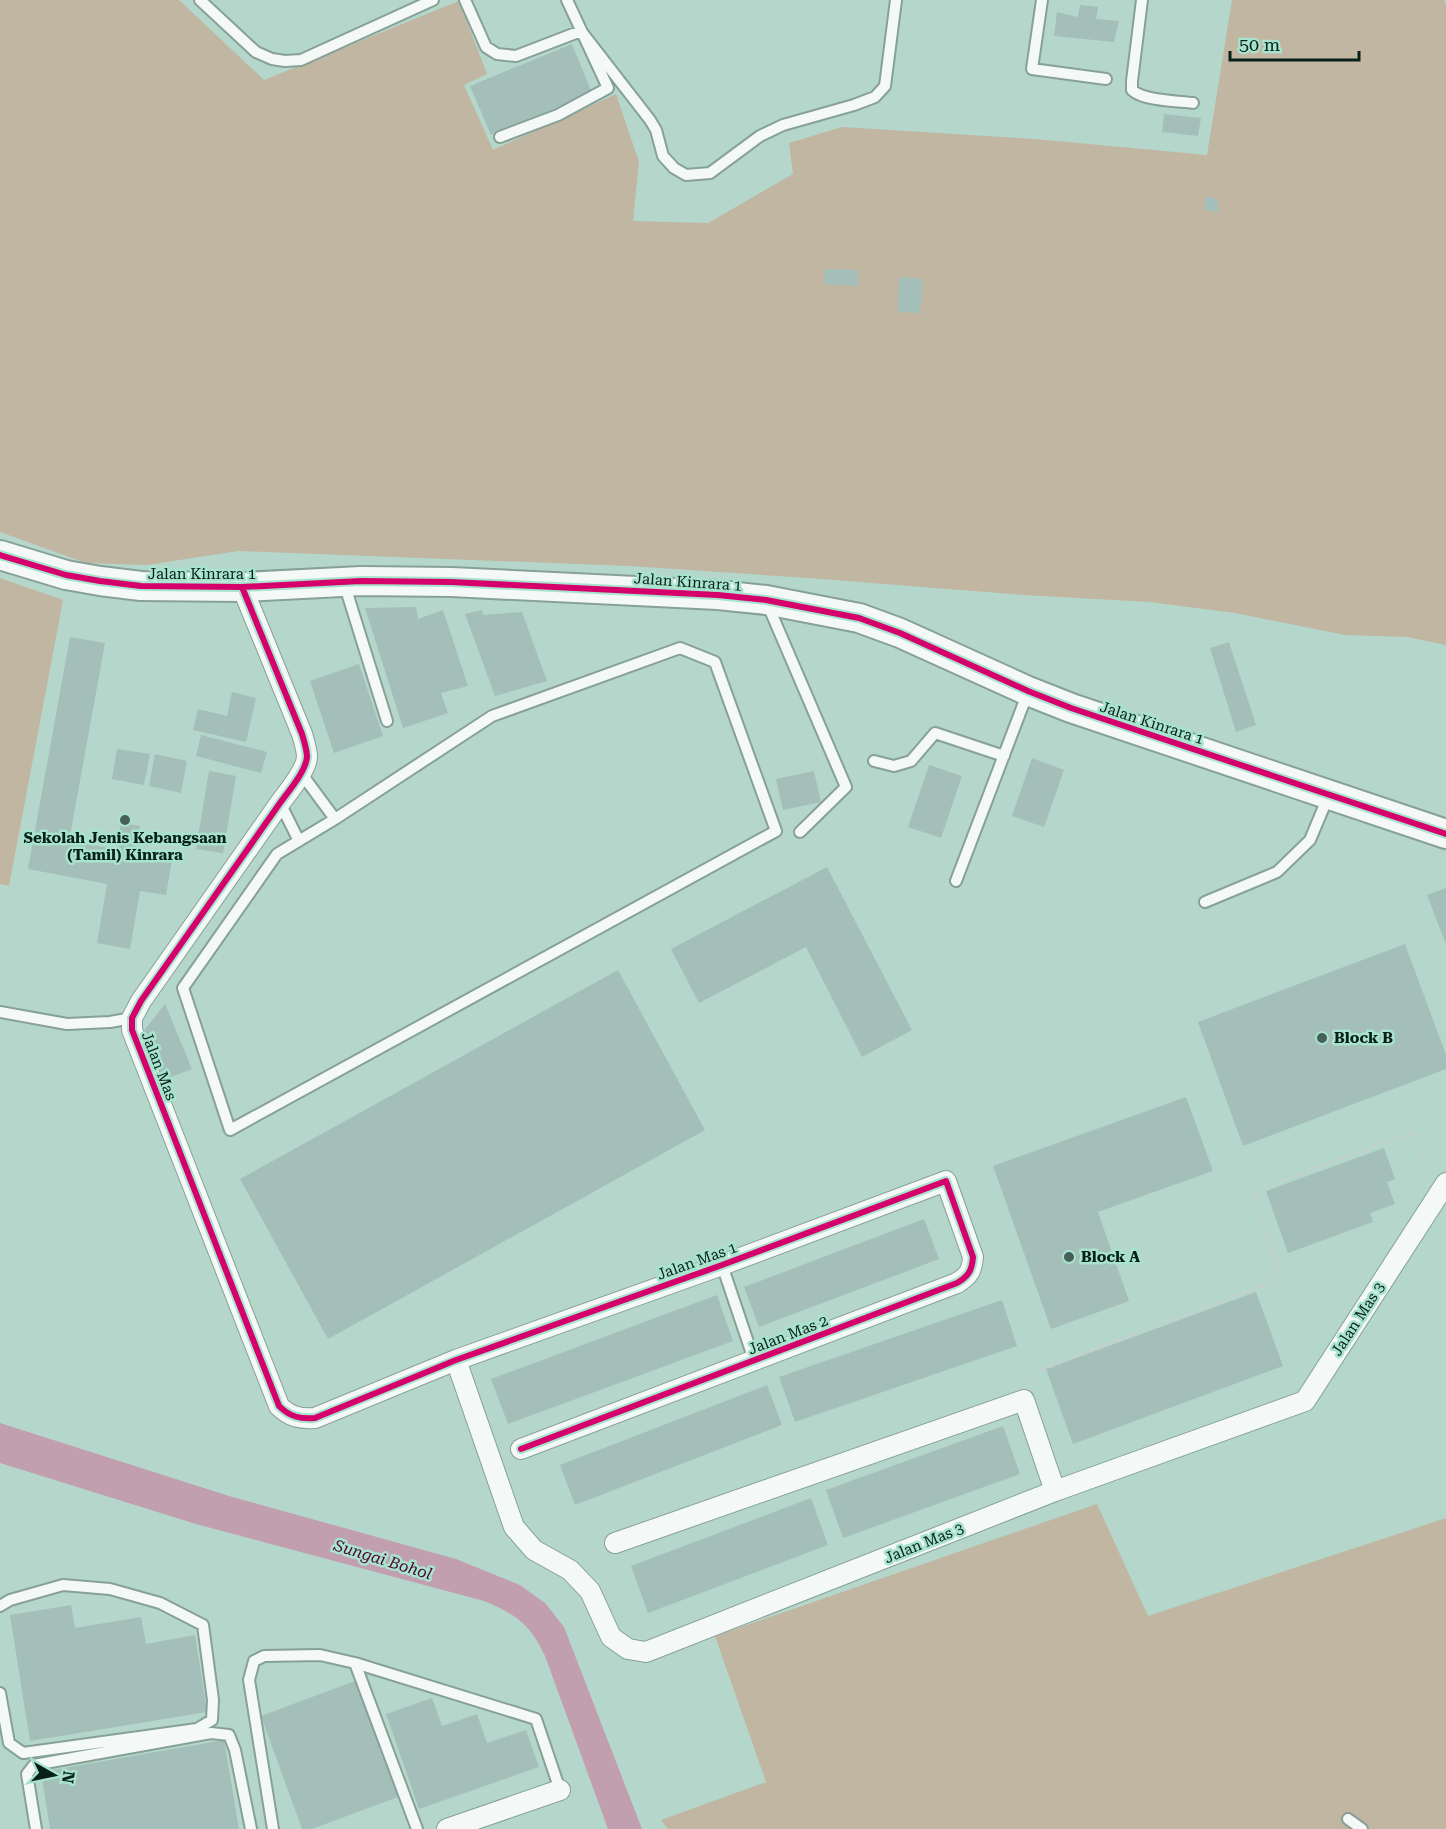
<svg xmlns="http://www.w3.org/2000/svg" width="1446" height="1829" font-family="'Roboto Serif',serif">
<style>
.green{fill:#c0b6a2}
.water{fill:#c19faf}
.building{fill:#a4bfb9}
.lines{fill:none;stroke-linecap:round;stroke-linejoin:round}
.lane-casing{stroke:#87a197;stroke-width:14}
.street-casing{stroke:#87a197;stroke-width:22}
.secondary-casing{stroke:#87a197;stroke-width:32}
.path{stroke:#c5cfcc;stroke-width:3;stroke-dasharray:4.5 4.5;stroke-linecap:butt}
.lane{stroke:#f4f9f7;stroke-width:10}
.street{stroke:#f4f9f7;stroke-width:20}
.secondary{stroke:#f4f9f7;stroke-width:28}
.cycleway-casing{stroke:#a8e3ce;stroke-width:10}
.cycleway{stroke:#d6006c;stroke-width:6}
.poi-dot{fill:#456057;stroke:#a8e3ce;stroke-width:2}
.labels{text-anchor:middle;stroke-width:5;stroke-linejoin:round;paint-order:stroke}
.street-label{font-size:15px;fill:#082019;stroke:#a8e3ce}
.poi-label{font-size:15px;font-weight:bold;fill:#082019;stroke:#a8e3ce;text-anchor:start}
.water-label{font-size:16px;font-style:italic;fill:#4f0331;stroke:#a8e3ce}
</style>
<rect width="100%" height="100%" fill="#b5d6ca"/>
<path class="green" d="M0 0H179L264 80 459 1 487 74 464 85 493 150 616 94 639 162 633 221 708 223 793 174 789 143 842 127 1035 139 1207 155 1232 0H1444L1446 5V645L1407 637 1345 635 1235 613 1150 602 1023 595 808 578 630 566 238 551 147 565 86 563 0 532Z
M0 578 63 600 9 886 0 884Z
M1097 1504 1148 1616 1446 1518V1829H668L661 1820 766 1782 715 1636Z"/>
<path class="water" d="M0 1423 229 1496 456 1559 520 1585 545 1603 564 1627 642 1829H608L545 1656C530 1624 517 1615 484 1601L196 1524 0 1463Z"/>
<path class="building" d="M1080 5 1098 7 1096 19 1119 21 1114 42 1054 36 1057 12 1078 17Z
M572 44 592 93 491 135 470 86Z
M1164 114 1201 118 1198 136 1162 132Z
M1205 197 1218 199V212L1204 210Z
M825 269 858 270V286L824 284Z
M899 277 923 279 920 313 898 312Z
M416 607 418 619 443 610 468 686 441 693 448 713 403 728 365 608Z
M482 610 483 615 522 612 547 681 495 696 465 614Z
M70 637 105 643 69 841 116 849 121 823 140 826 135 854 172 860 166 895 140 891 130 949 97 943 107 884 28 869Z
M1229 642 1256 725 1236 732 1210 648Z
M359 664 383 736 334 753 310 681Z
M232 692 256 698 246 742 193 730 198 709 227 716Z
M201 735 267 752 261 773 196 756Z
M117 749 150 754 144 785 112 779Z
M155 754 187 761 181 793 149 786Z
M1032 758 1064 770 1044 827 1012 816Z
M929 765 962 776 941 838 908 827Z
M209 771 236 776 223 853 196 849Z
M814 771 821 802 783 810 776 779Z
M827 867 912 1030 862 1057 806 947 699 1003 671 949Z
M1446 888V944L1427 895Z
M1405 944 1446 1055V1069L1243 1146 1198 1022Z
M618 970 705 1130 328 1339 240 1179Z
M165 1004 192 1069 161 1081 142 1033Z
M1186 1097 1213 1171 1098 1212 1129 1301 1051 1329 993 1166Z
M1384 1148 1395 1179 1387 1182 1395 1204 1370 1213 1373 1222 1288 1253 1266 1191Z
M924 1219 939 1259 759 1327 744 1287Z
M1256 1292 1283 1366 1073 1444 1046 1369Z
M717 1295 733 1341 508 1424 491 1379Z
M1002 1300 1017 1346 795 1422 779 1377Z
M767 1385 782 1425 575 1505 560 1465Z
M1003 1426 1020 1474 843 1538 826 1490Z
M811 1498 828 1545 648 1613 631 1566Z
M71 1605 75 1628 141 1617 146 1644 195 1635 207 1712 30 1741 10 1615Z
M355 1681 398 1797 312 1829H302L261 1716Z
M432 1698 442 1726 477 1714 487 1743 526 1730 539 1767 419 1809 386 1714Z
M224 1740 239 1829H50L41 1772Z"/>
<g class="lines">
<defs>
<path id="lane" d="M200 0 256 52 272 59 285 61 301 60 433 0
M465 0 486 47 497 54 516 56 581 31 650 120 656 130 663 156 674 168 686 175 710 173 760 136 783 125 854 105 875 97 885 86 896 0
M1042 0 1032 69 1106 79
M1142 0 1132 81V90C1144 101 1177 101 1193 103
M500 137 558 115 608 88 567 0
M344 583 387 721
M767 603 846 787 800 832
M680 648 715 662 776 831 230 1130 183 988 277 854 335 819 492 716Z
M874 761 894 766 911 761 935 733 1004 756
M301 773 335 819
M280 803 299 841
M956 881 1028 692
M1205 902 1277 872 1310 840 1328 797
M0 1012 67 1024 110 1022 132 1018
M722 1265 754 1360
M0 1606 10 1600 63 1585 110 1589 160 1603 203 1625 213 1700 212 1720 197 1729 23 1753 9 1743 0 1693
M355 1663 417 1829
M1348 1819 1362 1829
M36 1829 27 1774 34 1765 211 1733 229 1735 235 1750 251 1829
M273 1829 249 1680 254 1661 264 1656 320 1655 355 1663 536 1719 560 1790"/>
<path id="street" d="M242 587 302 734C304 741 307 750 307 757 306 771 288 792 280 803L141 1001 132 1018V1030L279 1406C290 1417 300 1419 315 1418L456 1360 722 1265 946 1181 973 1257C972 1270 969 1276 957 1283L521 1449
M456 1360 514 1527 534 1550 570 1570 590 1591 611 1637 628 1649 646 1652 1055 1491 1305 1401 1446 1183
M615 1543 1024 1400 1055 1491
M447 1829 560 1790"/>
<path id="secondary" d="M0 555 66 575 100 581 141 586 242 587 361 581 451 582 718 595 766 600 859 618 900 633 1028 691 1071 708 1446 834"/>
</defs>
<use href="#lane" class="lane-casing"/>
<use href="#street" class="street-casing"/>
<use href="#secondary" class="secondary-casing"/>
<path class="path" d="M1031 1385 1038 1371 1273 1282 1278 1269 1255 1198 1260 1189 1413 1132 1425 1163"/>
<use href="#lane" class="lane"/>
<use href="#street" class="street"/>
<use href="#secondary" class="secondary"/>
<defs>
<path id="cycleway" d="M0 555 66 575 100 581 141 586 242 587 361 581 451 582 718 595 766 600 859 618 900 633 1028 691 1071 708 1446 834
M242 587 302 734C304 741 307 750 307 757 306 771 288 792 280 803L141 1001 132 1018V1030L279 1406C290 1417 300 1419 315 1418L456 1360 722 1265 946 1181 973 1257C972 1270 969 1276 957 1283L521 1449"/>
</defs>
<use href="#cycleway" class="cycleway-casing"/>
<use href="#cycleway" class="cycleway"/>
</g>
<g class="poi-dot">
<circle cx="125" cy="820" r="6"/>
<circle cx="1322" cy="1038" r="6"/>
<circle cx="1069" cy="1257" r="6"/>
</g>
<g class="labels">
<g class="street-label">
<text x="202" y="579">Jalan Kinrara 1</text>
<text transform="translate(688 582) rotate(4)" y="5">Jalan Kinrara 1</text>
<text transform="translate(1152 723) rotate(18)" y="5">Jalan Kinrara 1</text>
<text transform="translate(159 1066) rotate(69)" y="5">Jalan Mas</text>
<text transform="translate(697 1261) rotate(-20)" y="5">Jalan Mas 1</text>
<text transform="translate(1358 1319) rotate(-57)" y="5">Jalan Mas 3</text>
<text transform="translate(788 1335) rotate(-21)" y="5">Jalan Mas 2</text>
<text transform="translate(924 1543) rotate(-22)" y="5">Jalan Mas 3</text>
</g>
<g class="poi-label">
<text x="125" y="843" text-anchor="middle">Sekolah Jenis Kebangsaan<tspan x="125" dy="17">(Tamil) Kinrara</tspan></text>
<text x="1334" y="1043">Block B</text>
<text x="1081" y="1262">Block A</text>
</g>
<g class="water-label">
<text transform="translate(383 1559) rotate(17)" y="6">Sungai Bohol</text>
</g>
</g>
<g transform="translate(54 1775) rotate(99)" stroke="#a8e3ce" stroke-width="4.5" paint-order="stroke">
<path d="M0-4.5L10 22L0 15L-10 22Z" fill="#082019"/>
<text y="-9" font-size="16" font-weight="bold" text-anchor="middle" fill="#082019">N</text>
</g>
<path d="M1230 51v9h129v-9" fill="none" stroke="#082019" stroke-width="3"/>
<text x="1239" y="51" font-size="18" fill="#082019" stroke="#a8e3ce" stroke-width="4.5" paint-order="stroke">50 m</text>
</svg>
